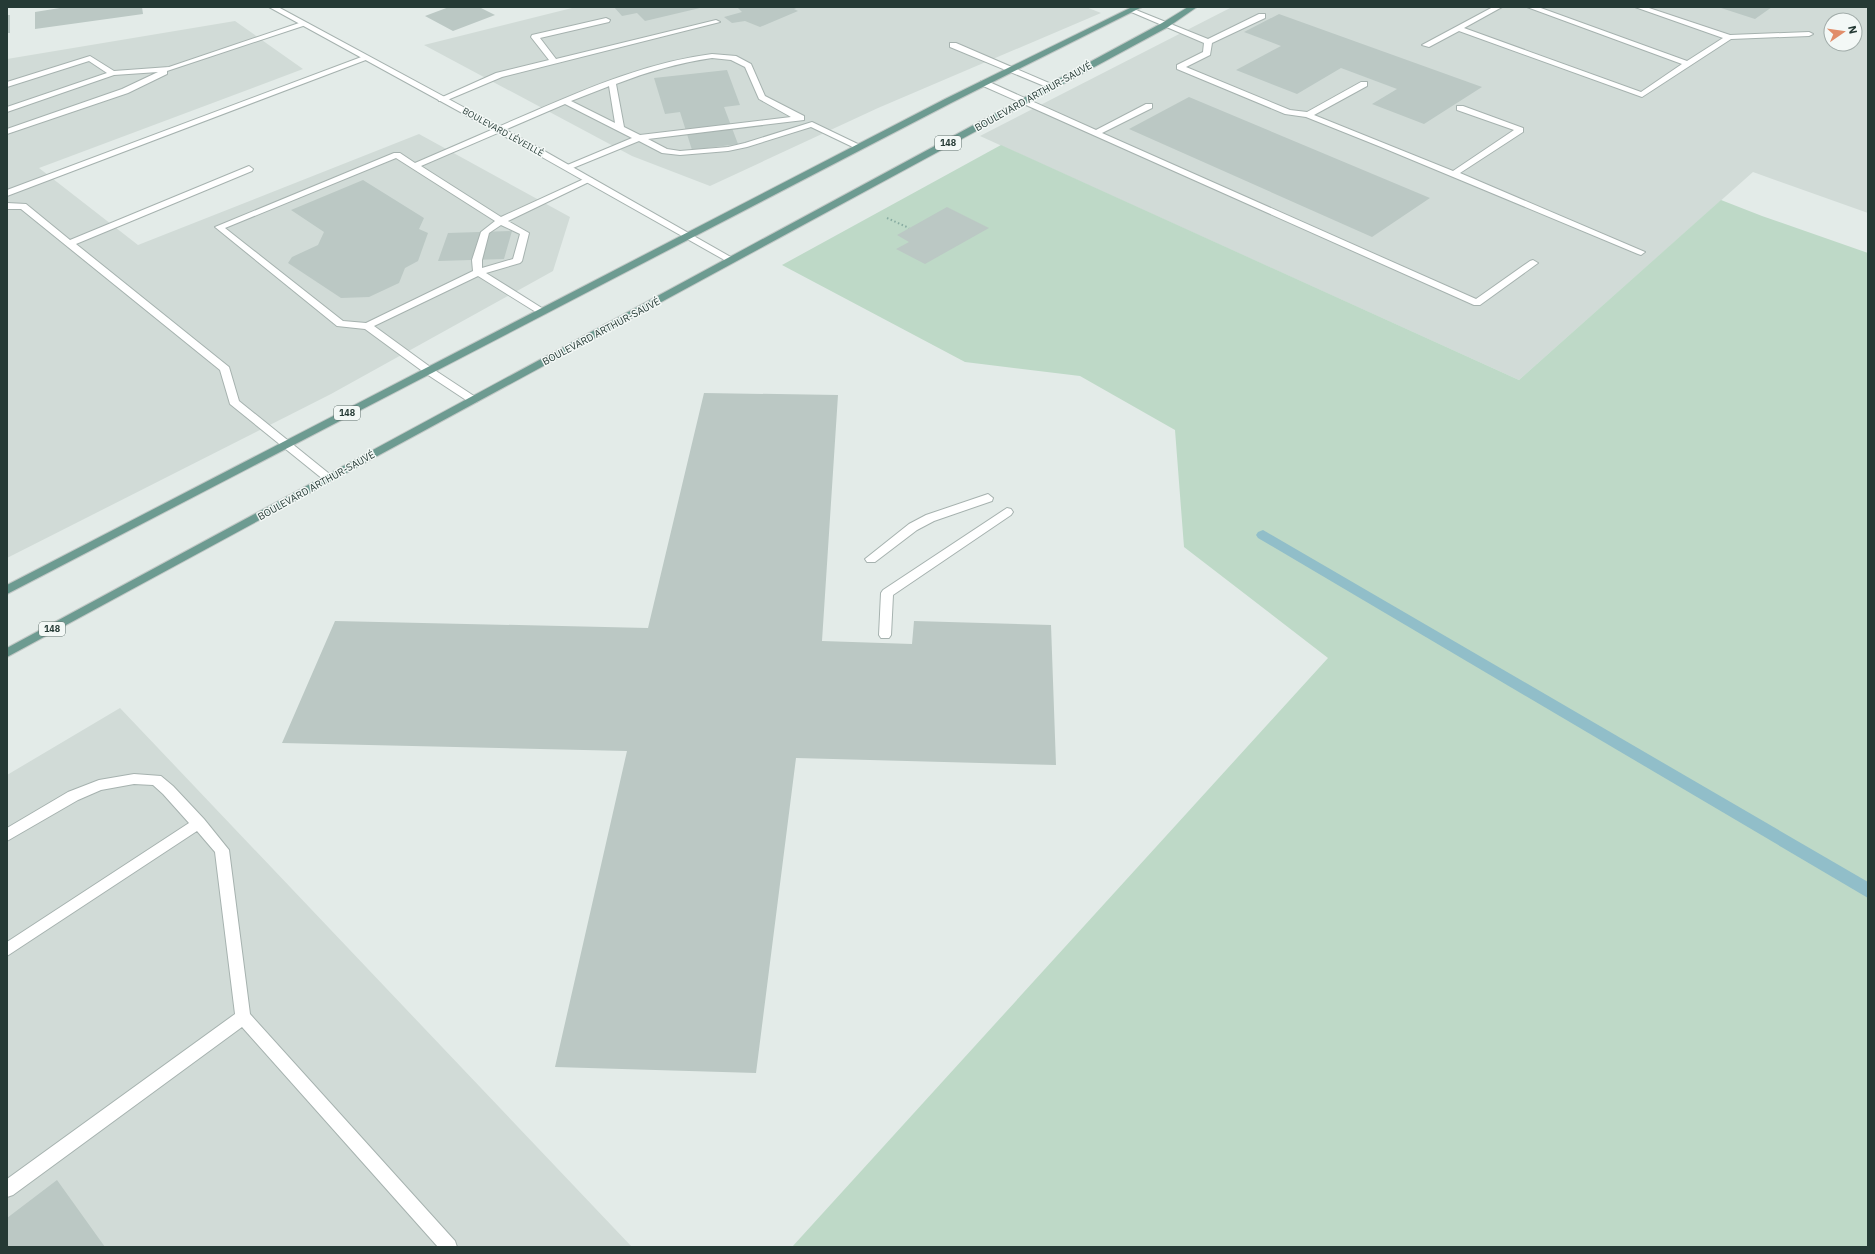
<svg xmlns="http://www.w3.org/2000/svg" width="1875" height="1254" font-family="'IBM Plex Sans',sans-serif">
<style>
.built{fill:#d1dbd7;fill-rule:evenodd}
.green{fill:#bed9c7}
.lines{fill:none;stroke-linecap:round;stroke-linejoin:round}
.stream{fill:#91bec9;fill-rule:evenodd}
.building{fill:#bbc8c4}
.lane-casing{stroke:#a6b2af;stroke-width:2}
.street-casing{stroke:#a6b2af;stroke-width:2}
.primary-casing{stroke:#c2c8c6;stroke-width:2}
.path{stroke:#87aba1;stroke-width:2;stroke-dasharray:1.5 2.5;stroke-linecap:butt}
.lane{fill:#fff;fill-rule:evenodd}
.street{fill:#fff;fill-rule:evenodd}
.primary{fill:#6d9b91;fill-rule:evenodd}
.labels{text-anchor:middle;stroke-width:3;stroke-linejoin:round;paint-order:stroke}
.far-street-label{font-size:9px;fill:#253a35;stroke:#f3f8f6}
.shield{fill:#f3f8f6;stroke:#63736f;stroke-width:1}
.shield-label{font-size:9px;font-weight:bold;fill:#253a35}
.street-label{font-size:10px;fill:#253a35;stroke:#f3f8f6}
</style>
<rect width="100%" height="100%" fill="#e3ebe8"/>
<path class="built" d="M576 7H1086L1101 13 878 108 710 186 632 156 424 45Z
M1232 7H1868V213L1753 172 1519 380 980 136ZM1831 20H1855V44H1831Z
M235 21 303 69 39 168 138 245 419 134 570 217 553 271 331 394 7 558V59Z
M120 708 632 1247H7V775Z"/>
<path class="green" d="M1001 145 1519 380 1721 200 1762 216 1868 253V1247H792L1328 658 1184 547 1175 430 1080 376 965 362 782 265Z"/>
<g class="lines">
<path class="stream" d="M1263 530 1868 882V898L1258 538 1256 535 1258 532Z"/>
</g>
<path class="building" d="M66 7H142L143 14 35 29V12Z
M449 7H479L495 15 453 31 425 16Z
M614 7H700V8L645 21 637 13 622 16Z
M737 7H799L794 9 798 11 760 27 745 21 732 23 724 17 742 12Z
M1718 7H1772L1755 19Z
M1279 14 1482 87 1424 124 1372 104 1397 89 1341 68 1297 94 1236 70 1281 46 1244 32Z
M7 15H10V33H7Z
M727 70 740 105 724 107 738 144 692 150 680 112 665 114 654 78Z
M1189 97 1430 198 1372 237 1129 129Z
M363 180 424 218 419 229 428 233 418 261 405 268 399 283 369 297 341 298 288 263 292 257 318 245 324 232 291 210Z
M947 207 989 228 925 264 896 249 909 242 897 235Z
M512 231 504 259 438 261 448 233Z
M704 393 838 395 822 641 912 644 914 621 1051 625 1056 765 796 758 756 1073 555 1067 627 751 282 743 335 621 648 628Z
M57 1180 105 1247H7V1218Z"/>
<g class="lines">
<defs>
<path id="lane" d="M1493 7H1502L1464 28 1641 92 1682 64 1527 7H1538L1687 61 1723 38 1635 7H1646L1730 35 1809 32 1813 34 1809 36 1731 39 1642 97 1459 31 1429 47 1422 45Z
M1131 8 1208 39 1259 14H1265V18L1212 43 1210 55 1186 67 1290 110 1307 112 1361 82H1367V86L1314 115 1453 171 1514 130 1457 110V106H1463L1523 128V132L1460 173 1645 252 1641 255 1638 254 1381 147 1306 117 1285 114 1177 69V65L1203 52 1204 43 1129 11 1127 10Z
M606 18 610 20 609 22 540 38 556 59 716 20 720 22 502 77 445 101H439L438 99 496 73 549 60 531 37 532 35Z
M302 22 309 24 167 71V74L128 93 7 134V129L122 89 158 72 114 75 7 112V107L107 73 89 61 7 87V82L90 56 114 71 169 67Z
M950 43H956L1056 86 1049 88 950 47Z
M712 54 736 56 751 64 765 96 804 116V120L648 139 667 149 680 151 728 147 745 143 812 122 864 147 860 149H857L811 127 747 147 728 151 680 155 662 153 639 141 568 170 564 168 565 166 632 138 565 104 421 166 501 217 586 178H592L593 180 508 221 529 233 522 261 520 263 486 273 545 310 547 312 545 314H539L478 276 374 326 433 369 477 398 478 400 477 402H469L425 373 365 329 337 326 215 227 394 153H400L415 163C455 146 495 128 535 111 592 86 650 62 712 54ZM712 58 731 60 745 67 759 99 791 117 640 135 624 127 616 84C647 72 678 63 712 58ZM609 86 615 123 571 101 607 87ZM396 158 495 221 481 232 472 260 473 271 366 323 343 321 225 228ZM501 225 520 234 513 259 482 268V260L489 233Z
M364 56 371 58 7 196V190Z
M981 81H987L1096 130 1146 104H1152V108L1102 133 1476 299 1530 261 1533 260 1538 263 1480 305H1474L981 85Z
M249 166 253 169 252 171 76 244 229 367 239 401 332 476 333 478 332 480H324L230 404 220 370 21 209H7V203L26 204 70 240Z
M988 494 993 498 992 501 934 521 917 530 875 562H867L865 559 909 524 926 515Z
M1007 508 1011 509 1013 512 1011 515 893 595 891 635 889 638H881L879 635 881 593 883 590Z
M134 774 161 776 173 786 204 819 229 850 250 1014 455 1241 457 1247H438L242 1027 13 1195 7 1197V1179L235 1014 215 852 197 831 7 956V942L189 823 163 794 153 785 134 784 101 790 78 800 7 841V828L68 792 99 780Z"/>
<path id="street" d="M269 7H278L539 148 736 260 731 263 728 262 533 152Z"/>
<path id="primary" d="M1132 7H1142L951 103 7 594V585L945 99Z
M1188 7H1197L1168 27 7 657V648L1162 23Z"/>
</defs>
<use href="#lane" class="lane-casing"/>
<use href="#street" class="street-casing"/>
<use href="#primary" class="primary-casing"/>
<path class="path" d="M887 218 909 228"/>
<use href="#lane" class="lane"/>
<use href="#street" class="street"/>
<use href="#primary" class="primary"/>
</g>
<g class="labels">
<g class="far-street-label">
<text transform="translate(503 132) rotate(29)" y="3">BOULEVARD LÉVEILLÉ</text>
</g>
<g class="shield">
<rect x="935" y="136" width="26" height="14" rx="3"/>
<rect x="334" y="406" width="26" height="14" rx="3"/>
<rect x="39" y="622" width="26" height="14" rx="3"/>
</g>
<g class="shield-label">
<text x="948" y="146">148</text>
<text x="347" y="416">148</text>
<text x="52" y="632">148</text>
</g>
<g class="street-label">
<text transform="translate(1033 96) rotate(-29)" y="4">BOULEVARD ARTHUR-SAUVÉ</text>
<text transform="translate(601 331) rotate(-28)" y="4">BOULEVARD ARTHUR-SAUVÉ</text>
<text transform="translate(316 485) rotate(-29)" y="4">BOULEVARD ARTHUR-SAUVÉ</text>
</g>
</g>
<rect width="1875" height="1254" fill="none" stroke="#253a35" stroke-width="16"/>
<g transform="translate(1843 32) rotate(77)"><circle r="19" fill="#f3f8f6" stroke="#a1aca9"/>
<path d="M0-3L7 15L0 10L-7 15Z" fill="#e18d6a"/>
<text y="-6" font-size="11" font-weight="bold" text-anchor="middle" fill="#253a35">N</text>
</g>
</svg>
